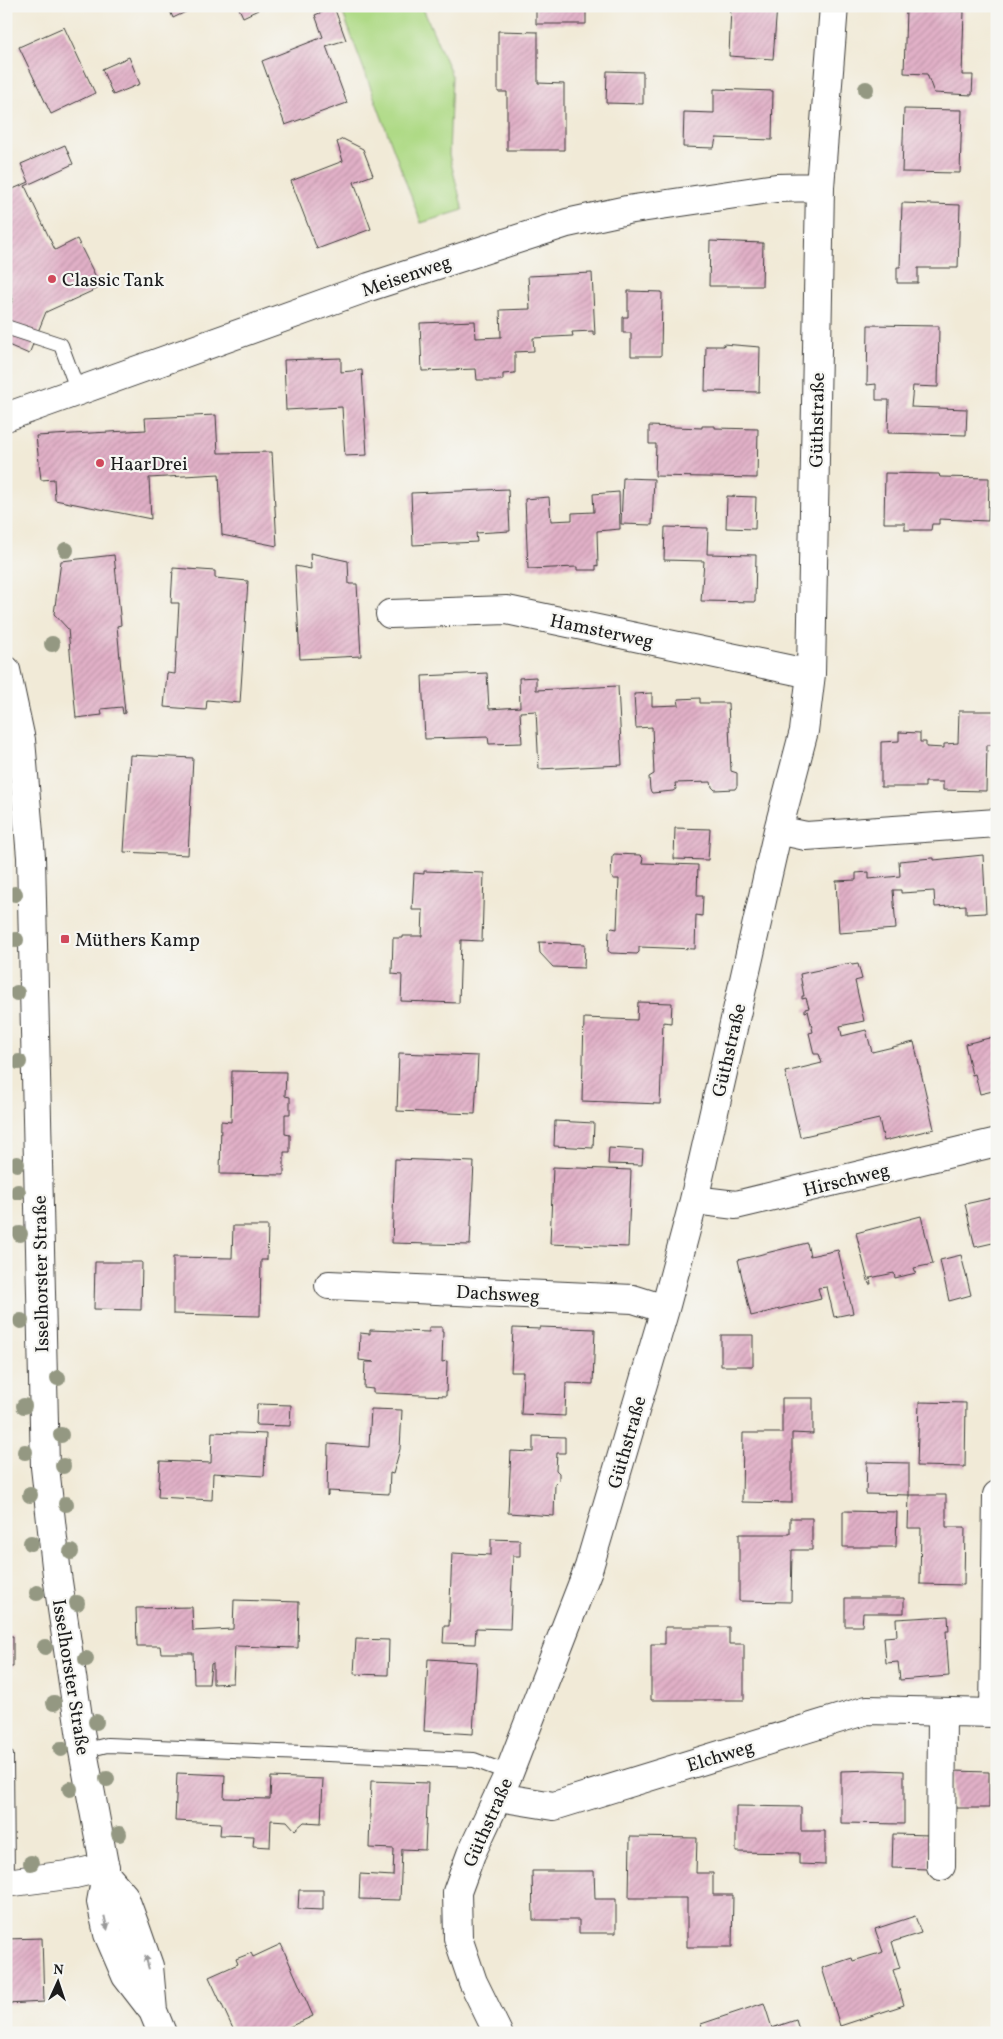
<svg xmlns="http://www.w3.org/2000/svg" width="1003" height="2039" font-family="Vollkorn,serif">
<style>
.park{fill:#afda86;stroke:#667b51}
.building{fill:url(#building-hatch)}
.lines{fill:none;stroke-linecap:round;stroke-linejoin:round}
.service-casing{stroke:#3c3b38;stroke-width:16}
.minor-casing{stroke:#3c3b38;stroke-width:30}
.tertiary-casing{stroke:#3c3b38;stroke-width:30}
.service{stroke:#fff;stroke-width:14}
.minor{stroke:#fff;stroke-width:28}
.tertiary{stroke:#fff;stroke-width:28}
.tree{fill:#949882}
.oneway{fill:#999}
.poi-dot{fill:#d1495b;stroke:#f6f6f2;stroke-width:2}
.labels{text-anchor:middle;stroke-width:4.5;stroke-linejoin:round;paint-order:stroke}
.street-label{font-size:19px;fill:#1c1c1c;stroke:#f6f6f2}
.poi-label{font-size:19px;fill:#1c1c1c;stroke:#f6f6f2;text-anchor:start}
</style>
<defs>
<pattern id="building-hatch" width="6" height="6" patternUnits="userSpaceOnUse" patternTransform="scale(1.25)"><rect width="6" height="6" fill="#e1b0c7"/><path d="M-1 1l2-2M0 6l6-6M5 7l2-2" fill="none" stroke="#c097aa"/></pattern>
</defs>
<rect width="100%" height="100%" fill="#f6f6f2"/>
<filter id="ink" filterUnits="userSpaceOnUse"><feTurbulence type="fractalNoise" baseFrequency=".02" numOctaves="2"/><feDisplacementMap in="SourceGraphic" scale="10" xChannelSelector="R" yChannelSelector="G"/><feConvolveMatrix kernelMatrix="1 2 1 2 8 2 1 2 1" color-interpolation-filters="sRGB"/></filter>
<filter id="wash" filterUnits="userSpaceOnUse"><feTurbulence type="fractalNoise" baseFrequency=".0096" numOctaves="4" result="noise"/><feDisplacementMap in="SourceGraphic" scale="20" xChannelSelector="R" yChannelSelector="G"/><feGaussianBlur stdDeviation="1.12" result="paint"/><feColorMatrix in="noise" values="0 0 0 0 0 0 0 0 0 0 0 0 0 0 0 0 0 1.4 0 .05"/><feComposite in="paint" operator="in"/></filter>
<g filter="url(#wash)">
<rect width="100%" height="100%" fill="#f1ead7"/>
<path class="park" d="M345 6H422L452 76 449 155 463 210 421 223 341 8Z"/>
<g id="blocks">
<path class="building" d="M168 6H198L173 18Z
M238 6H257L258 10 243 17Z
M536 6H586V24H536Z
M731 6H777L773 59 729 56Z
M334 7 346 40 326 46 347 103 285 125 262 61 323 37 315 15Z
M906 10 964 11 962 75H973L972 95 934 93 927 74 904 73Z
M64 27 95 93 51 114 19 47Z
M498 31 538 32V83L564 84V150H507V92H498Z
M129 57 140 84 113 95 102 69Z
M607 71 643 72V104L606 103Z
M714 89 773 91 772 140 716 138 714 148 683 147 684 112 714 113Z
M904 109 962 110 960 173 902 172Z
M343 139 363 149 373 175 354 182 371 229 317 249 291 181 343 161 337 142Z
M65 145 73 164 25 186 55 250 77 239 101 287 46 312 29 354 6 344V315L13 299 6 285V192L29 182 21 164Z
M902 203 960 205 958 268H918V283H897V267H900Z
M710 241 763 243 762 286H709Z
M592 273 595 335H593V331L572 332 573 336 533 338 534 351 515 352V373L503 374V380H477L476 369 422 371 420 323 475 321 476 338 501 337 500 310 530 309 528 276Z
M628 291 662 292 661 356H631V333H623V317H628Z
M868 325 939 326 938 387 913 386 911 407 967 409 966 435 888 433 889 400H876V384L867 385Z
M723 344 760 347 759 392 705 391 706 346H724Z
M341 358V372L362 370 367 455 345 456 342 407 286 410 284 360Z
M216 415 218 453 272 452 277 546 222 535 219 474 149 478 151 519 55 500 54 479 41 480 36 436 146 430 145 418Z
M649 426 702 428V426H715V428L758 429 757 478 655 476 656 444H649Z
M885 473 939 474 940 477 989 478 988 521 939 519V524H932L931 530H905V523H884Z
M623 478 654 479 652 525 621 524Z
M508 489 510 531 476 533 477 542 413 545 411 493Z
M619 492 620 529 597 531 598 566 596 565V570H577V567L528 569 525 499 549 497 551 521 572 520V513L594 512 593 494Z
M727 496 756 497 755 529 726 528Z
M665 527 708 528 707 554 756 555 755 602 701 601 704 561 664 560Z
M310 553 348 561 349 584H357L361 656 300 659 295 566 311 569Z
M114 555 121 625 117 626 125 713 123 714 122 707 101 709 102 715 76 718 68 629 54 614 61 561Z
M173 568 215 571V578L248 581 240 703 207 700 206 710 164 707 167 673 175 674 179 603H171Z
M487 673 489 709 520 707 519 678 536 677V690L618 686 622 765 539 769 536 711 520 712 522 743 489 744 488 737 425 739 422 676Z
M652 693V706L679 705 678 699 700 698V703H728L731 771 737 773V786L735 789 715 790 712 787 711 782 675 783 676 789 673 791 652 793 650 790 649 777 654 774 652 727 636 728 634 694Z
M959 711H997V745H987L986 791 943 790V782H925V787H881V742L899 741V732L920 733V742H926V747L944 748V744L958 743Z
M130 755 193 758 188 855 124 852Z
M675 828 710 829 708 860 674 859Z
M614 854 640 855 643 858 642 863 698 865 697 896H703L702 916 696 915 695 949 639 947V952L637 954 611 953 608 951 609 931 612 928 617 929 619 879H613L611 876 612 857Z
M983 855 986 913 966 914V905L935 907 934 891 901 893V890H893L896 929 839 933 836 881 856 880V873L869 872V879L900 876 899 861 932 858H934V860Z
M424 871 484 873 482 941 461 940 459 1003 401 1001 402 975 392 974 393 938H403V936H422L423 910H412L414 873 424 874Z
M539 942 585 944 584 968 553 967 540 953Z
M851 963 852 965 858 964 862 979 855 981 864 1021 840 1026 842 1036 866 1030 872 1052 914 1042 934 1129 884 1141 879 1119 800 1137 785 1072 822 1063 819 1054H814L809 1033 813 1032 808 1011 805 1012V1009L809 1008 806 998 802 999V996H804L800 974Z
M638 1002 672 1003 671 1023 663 1022 660 1104 582 1101 584 1018 637 1020Z
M997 1036V1090L980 1094 975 1074 972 1075 965 1044Z
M399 1053 478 1056 475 1114 397 1111Z
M232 1071 286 1072 285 1096 290 1097V1114H285V1134L290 1135V1152H284V1175L220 1174 221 1121 231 1122Z
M555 1121 594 1123 593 1148 554 1146Z
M609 1148 643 1150 642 1165 608 1164Z
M395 1159 474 1162 470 1245 392 1243Z
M553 1167 631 1170 628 1247 550 1244Z
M997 1197V1242L975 1247 965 1204Z
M921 1216 933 1264 914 1268 916 1273 895 1278 894 1273 870 1278 871 1284H869L856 1233Z
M233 1226H268L267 1260H261L260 1316 173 1314V1257L232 1258Z
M807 1243 810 1256 838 1250 853 1313 834 1317 827 1287 818 1288 821 1299 751 1316 738 1260Z
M961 1255 971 1295 949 1301 940 1260Z
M95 1262H142L141 1310 94 1309Z
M429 1327H442V1332H443L442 1362 447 1361 446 1396 373 1393V1389L364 1388 365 1362H374L359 1360 360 1333 370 1334V1330L429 1332Z
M540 1327 595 1329 593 1384 566 1383 565 1416 521 1414 523 1372H511L513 1328 540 1329Z
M721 1335H753V1366H721Z
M782 1398H813V1434L792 1433V1503L742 1502 743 1433H782Z
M919 1402 966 1403 965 1467 917 1466Z
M257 1404 291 1405 290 1426 256 1425Z
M371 1409 402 1410 400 1449 393 1474 390 1473 389 1494 328 1491V1495L327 1496 328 1444 369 1447Z
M212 1432 266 1434 264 1476 213 1473 212 1500 158 1497 160 1461 211 1463Z
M533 1436 565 1437V1453H557L556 1470 559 1473V1480L555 1484 554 1516 508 1513 511 1451 533 1452Z
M867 1462 909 1463V1495L866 1494Z
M909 1495H946V1527H965L964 1585 920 1584 921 1528H908Z
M843 1511 897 1512 896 1547H843Z
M790 1518H812V1550H792L791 1602 739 1601V1534H790Z
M491 1539 520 1540V1556H513L510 1629 476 1628 475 1644 443 1643 444 1626H449L452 1553 491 1555Z
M845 1598H904V1613H863L862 1626H845Z
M234 1600 299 1602 298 1648 235 1646 233 1683 213 1684V1663L211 1664 209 1684H194L193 1653H161L160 1646H137L136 1608 192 1607 193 1631 233 1629Z
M948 1616 949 1631H946L949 1676 900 1680 898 1662 886 1663 884 1637 897 1636 896 1619Z
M665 1627H729V1644H744V1700H651V1644H665Z
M6 1636H13V1667H6Z
M356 1639 389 1640 388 1675 354 1674Z
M428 1659 477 1662 473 1734 424 1731Z
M875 1770 904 1771V1824L841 1823V1771Z
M954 1771 989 1772V1808H954Z
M177 1773 225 1775 224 1798 270 1799 271 1777 323 1779 321 1823 304 1822 295 1830 287 1821 271 1820 270 1847 253 1846 254 1836 220 1835 221 1823 175 1821Z
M371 1781 428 1783 425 1850 402 1849 400 1900 359 1899 360 1874 393 1876 394 1849 369 1848Z
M736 1806 801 1807V1831H825V1865L799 1864V1853L736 1852Z
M893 1834 930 1835 929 1869 892 1868Z
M630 1837 697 1838 696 1873H713V1895H733L732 1947H687V1898H629Z
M532 1871H594L595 1899H616V1933H579V1920H533Z
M299 1890H323V1910L298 1909Z
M915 1916 921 1933 892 1942 900 1968 893 1970 904 2005 840 2026 822 1968 852 1958 853 1961 883 1952 875 1929Z
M42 1938 44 2002 6 2004V1939Z
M281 1944 313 2016 276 2033H235L209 1977 238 1964 236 1959 251 1953 253 1957Z
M764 2003 772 2028 796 2020 800 2033H704L701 2024Z"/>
</g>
</g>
<g filter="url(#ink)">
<use href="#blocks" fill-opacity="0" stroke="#3c3b38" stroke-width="1"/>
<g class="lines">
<defs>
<path id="service" d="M6 327 61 345 78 391
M83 1751 107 1745 474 1760 509 1773
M6 1756 7 1883"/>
<path id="minor" d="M6 417 369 287 567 223 627 210 776 188 820 187
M390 614 507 610 811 674
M778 830 806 836 997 823
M694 1200 736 1205 997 1142
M329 1285 633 1299 665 1309
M498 1797 554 1806 867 1710 994 1713 997 1495
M941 1866 942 1712
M6 1883 75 1874 105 1867
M498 2033 473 1982 458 1938 457 1892 471 1854 509 1773 589 1567 665 1309 694 1200 778 830 804 731 811 674 820 187 834 6"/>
<path id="tertiary" d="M6 670 21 740 31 857 45 1467 57 1575 83 1751 106 1875 101 1902 108 1934 126 1976 153 2011 162 2033
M106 1875 124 1896 135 1926 149 1966 153 2011"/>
</defs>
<use href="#service" class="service-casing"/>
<use href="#minor" class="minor-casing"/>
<use href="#tertiary" class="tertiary-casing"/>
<use href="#service" class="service"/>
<use href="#minor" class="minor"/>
<use href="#tertiary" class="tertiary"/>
</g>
<g class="tree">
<circle cx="866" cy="89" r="8"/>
<circle cx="66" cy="550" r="8"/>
<circle cx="52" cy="644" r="8"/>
<circle cx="15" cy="894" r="8"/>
<circle cx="16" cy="940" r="8"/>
<circle cx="17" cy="993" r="8"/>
<circle cx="19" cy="1062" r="8"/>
<circle cx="17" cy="1164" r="8"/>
<circle cx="18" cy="1192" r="8"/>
<circle cx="20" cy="1234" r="8"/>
<circle cx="21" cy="1321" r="8"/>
<circle cx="58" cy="1378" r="8"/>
<circle cx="24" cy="1406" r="8"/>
<circle cx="61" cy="1435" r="8"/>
<circle cx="25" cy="1452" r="8"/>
<circle cx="63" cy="1466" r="8"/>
<circle cx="30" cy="1495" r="8"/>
<circle cx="66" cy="1504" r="8"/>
<circle cx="31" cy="1543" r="8"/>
<circle cx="71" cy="1552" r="8"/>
<circle cx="37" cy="1593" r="8"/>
<circle cx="77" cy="1603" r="8"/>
<circle cx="45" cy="1647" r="8"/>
<circle cx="86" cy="1659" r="8"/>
<circle cx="54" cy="1703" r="8"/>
<circle cx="96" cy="1722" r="8"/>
<circle cx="61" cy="1749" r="8"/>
<circle cx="107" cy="1779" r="8"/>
<circle cx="70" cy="1789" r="8"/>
<circle cx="119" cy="1834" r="8"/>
<circle cx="31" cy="1863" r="8"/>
</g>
<defs><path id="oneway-solid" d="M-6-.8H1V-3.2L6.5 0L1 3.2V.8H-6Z" transform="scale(1.25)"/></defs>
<g class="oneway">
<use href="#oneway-solid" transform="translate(106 1923) rotate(77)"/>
<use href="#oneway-solid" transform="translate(147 1962) rotate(-105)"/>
</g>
</g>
<g class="poi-dot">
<circle cx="52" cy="279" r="5"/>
<circle cx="100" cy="463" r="5"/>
<rect x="60" y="934" width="10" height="10" rx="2.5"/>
</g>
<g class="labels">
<g class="street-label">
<text transform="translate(406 275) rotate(-19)" y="7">Meisenweg</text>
<text transform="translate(816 420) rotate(-89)" y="7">Güthstraße</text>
<text transform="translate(602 630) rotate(12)" y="7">Hamsterweg</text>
<text transform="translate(728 1050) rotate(-77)" y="7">Güthstraße</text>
<text transform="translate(846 1179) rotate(-14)" y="7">Hirschweg</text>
<text transform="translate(40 1274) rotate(-91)" y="7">Isselhorster Straße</text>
<text transform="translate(498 1293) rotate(3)" y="7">Dachsweg</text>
<text transform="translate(626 1442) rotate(-74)" y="7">Güthstraße</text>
<text transform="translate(72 1677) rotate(81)" y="7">Isselhorster Straße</text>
<text transform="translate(720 1755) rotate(-17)" y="7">Elchweg</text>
<text transform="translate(487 1822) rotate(-66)" y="7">Güthstraße</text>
</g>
<g class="poi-label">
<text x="62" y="286">Classic Tank</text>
<text x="110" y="470">HaarDrei</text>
<text x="75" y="946">Müthers Kamp</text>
</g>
</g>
<rect width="1003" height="2039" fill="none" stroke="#f6f6f2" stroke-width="25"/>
<g transform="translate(58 1982) rotate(3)" stroke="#f6f6f2" stroke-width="4" paint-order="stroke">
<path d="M0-4L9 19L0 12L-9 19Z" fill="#1c1c1c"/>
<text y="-8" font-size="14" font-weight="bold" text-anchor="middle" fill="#1c1c1c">N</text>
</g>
</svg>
